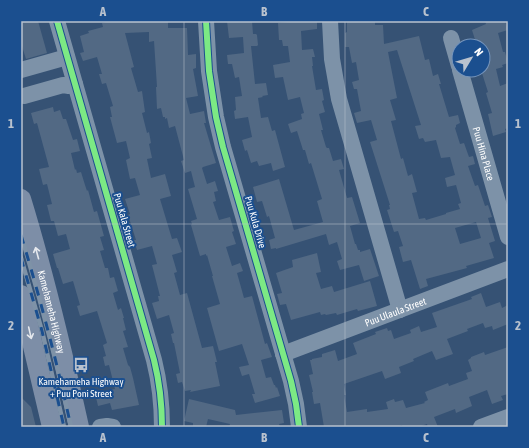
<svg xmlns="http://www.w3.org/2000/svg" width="529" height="448" font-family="'Asap Condensed',sans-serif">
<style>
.building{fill:#526984;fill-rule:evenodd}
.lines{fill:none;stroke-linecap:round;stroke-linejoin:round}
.minor{stroke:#7d92a8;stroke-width:16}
.major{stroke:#7d8ea7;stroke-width:20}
.rail-casing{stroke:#7e92a7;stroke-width:4.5}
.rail{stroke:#1b4f8f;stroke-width:3;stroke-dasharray:9;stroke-linecap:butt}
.cycleway-casing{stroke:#1b4f8f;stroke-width:8}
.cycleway{stroke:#7ce984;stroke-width:6}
.oneway{stroke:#e5e8ed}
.grid{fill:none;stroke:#b9c2ce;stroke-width:1;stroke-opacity:0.55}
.labels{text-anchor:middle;stroke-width:4;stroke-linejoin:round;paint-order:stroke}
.street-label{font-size:10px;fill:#fff;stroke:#1b4f8f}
.poi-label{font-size:10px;fill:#fff;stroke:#1b4f8f}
.neatline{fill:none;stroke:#b9c2ce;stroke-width:1.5}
.grid-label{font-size:13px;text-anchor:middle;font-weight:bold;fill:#b9c2ce}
</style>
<rect width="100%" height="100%" fill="#365274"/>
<path class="building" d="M21 21H38L47 53 26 59 21 43Z
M111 21H168V28H187L188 55 196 54V68L193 69 198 96 186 98 190 114 204 111 206 123H204L216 163 203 167 202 168 207 184 215 181 218 191 214 192 216 201 213 202 219 220 230 217 234 231 232 232 236 244 226 247 232 266 240 263 243 271 237 273 244 298 252 296 265 344 267 343 272 357 261 360 266 378 271 377 274 385H275L276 388 277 387 280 396 255 403 252 394H255L249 374 242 376 239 367 249 365 242 344 219 351 207 308 220 304 212 276H213L207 255 206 256V254L200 256 191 225 192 224 191 221 197 219 188 189 195 187 191 171 185 173 181 161 184 160 175 126 169 128 167 118 165 119V117H163L161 108 157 109 156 87H157L154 41 149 42V32L125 33 134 67 131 68 138 92 142 91 145 112 142 113 147 133 149 132 151 143 149 144 152 158 147 159 151 178 165 174 171 196 160 199 172 239 177 238 182 252 172 255 177 272 174 273 180 295 187 293 202 348 213 346 217 362H215L220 386 190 392 191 390 185 391 182 382 178 383 176 374 180 373 174 343H173L171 334 174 333 169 315 157 319 152 303 159 301 158 296H160L152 265 157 264 152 246 137 250 134 240H136L128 215 130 214 125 199 140 195 135 178 130 179 126 160 130 158 126 141 117 143 110 117H112L110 107 113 106 106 83 102 84 99 74H102L97 57 83 61 80 53 84 52 80 36 89 33 88 31 103 27 102 23Z
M227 21H252L253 34H256L257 35 258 45 257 46H251L255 84 266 83 268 95 262 96 263 97 258 98 261 118 268 117 272 131 275 130 285 167 273 171 271 163 259 166 257 161 251 163 247 150 245 151 242 140 252 137 248 117 235 119 234 111 236 110 235 97 242 96 239 77 235 78 232 64H228L227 55 244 53 243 37 229 38Z
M301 21H317V29L301 31 302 50 313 49 315 57H312L313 66H312L316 90 322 89 324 100 322 101 325 112 319 114 323 130H321L326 147 327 148H329L333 161 341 159 344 169 339 170 347 198 352 197 360 223 350 226 355 244H356L358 250H360V252L370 249 379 276 364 281 359 265 340 270 337 261 342 259 337 242 329 245 326 234 276 249V248L271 249 269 240 275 238 269 216 267 217 262 201 257 202 253 187 279 179 294 230 323 222 317 201 322 199 311 163 309 164 305 150H303L297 131 291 133 288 124 302 119 301 114 304 113 300 97 288 100 283 77 275 78 273 65 290 62 288 46H283L282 40H279L278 23Z
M365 21H375V25H383L384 44 419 36 425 60 429 59 433 76 438 74 441 84H439L449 117 458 115 460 123 456 125V127L455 128 460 144 464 143 469 157 473 156 475 164 468 166 475 186 478 185 485 206 488 205 492 217 488 218 495 241 489 243 494 258 466 266 467 268 426 279 428 286 420 289 411 260 403 262 399 247 403 246 398 231 394 232 387 210 390 209 389 205H390L370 142 377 140 371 120 357 123 354 113 361 111 357 89H354L352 82 359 80 356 62 352 63 349 47H345V33L347 32V22ZM397 50 421 125 415 126 419 139 423 138 425 142 436 140 441 158 450 157 455 175 445 178 447 187 456 185 461 203 458 204 460 209 446 213V214L426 220 425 218 419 219 412 193 417 192 412 174 408 176 403 158 401 159 391 121 396 120 390 100 397 98 388 52ZM476 222 481 238 460 244 455 228Z
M485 21H505L508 30 498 33 503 52H505L508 63 502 65 503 67 496 69 500 86 508 83V128L505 129 506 132 493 136 488 114 492 113 486 93 488 92 481 70H483V46H477L472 30 486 24Z
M53 107 54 112 60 110 63 119H66L73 140 77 139 80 151 71 153 75 170 76 169 77 173 81 172 85 185 87 191 88 190 94 212 97 211 104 236 100 237 104 250 100 251 105 268H108L110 278 114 277 118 291 113 293 118 310 121 308 124 318H123L126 330 123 331 128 347 123 348 128 365 130 367 133 378 139 405 112 410 110 403 98 406 95 393 115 389 109 365 105 366 103 357 106 356 103 345 107 343 97 311 80 316 77 306 80 305 73 281 63 284 58 268H57L53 254 70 249 66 234 58 236 54 221H51L47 205 52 204 47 184 43 185 39 169 49 167 37 123 34 124 31 113Z
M317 253 321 272 316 273 321 289 332 286 334 292 370 281 377 306 358 311 357 309 337 315 336 313 326 315 325 314 321 315 320 312 291 320 286 304 280 305 277 294 282 293 276 273 293 267 292 260Z
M481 293 486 307 500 302 502 308 508 305V324L493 330 492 326 485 328 483 323 467 329 468 331 447 339 453 354 436 360 432 351 413 359 414 361 399 367 401 373 385 379 382 371 344 384 346 395H344L347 412 367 409V412L388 409 386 402 394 399 395 402 403 400 406 408 425 403 424 402 428 400 425 392 448 383 449 386 468 379 466 373 472 371 468 360 471 358V357L484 352 485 355 508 347V394L501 396 503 400 492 404 487 390 469 397 472 406 456 413 455 409 434 417 438 427H428L427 424 418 427H403L402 425 396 427H324L320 403 314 404 312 392H313L309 375 313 374 310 360H312V359L322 357V354L335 350 338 361 357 354 353 343 376 334 375 332 387 328 388 331 391 330 394 339 411 333 410 330 419 326 421 332 437 327 432 313 472 299 471 297Z
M21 397 31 407 36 427H21Z
M189 399 235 410 236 415 282 410 284 423 279 424 280 427H229L230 424 208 419 206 427 193 426V423L184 421Z"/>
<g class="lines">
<g class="minor">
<path d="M57 21 154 360C160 384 162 402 162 427"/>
<path d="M206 21 209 71 216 117 223 147 291 381 296 404 299 427"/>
<path d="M330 21 332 59 339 99 400 310"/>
<path d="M451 38 459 66"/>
<path d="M21 70 67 57"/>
<path id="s1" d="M460 70 508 237"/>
<path d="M24 96 63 85 69 86 75 84"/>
<path id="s2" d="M283 354 508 269"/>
<path d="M100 427 107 426 113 427"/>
<path d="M481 427 508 417"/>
</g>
<g class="major">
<path id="s3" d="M21 199C44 274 62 350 79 427"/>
<path d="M21 295 52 427"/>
</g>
<defs>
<path id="rail" d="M21 235C40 298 57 362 71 427
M21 258 42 331 64 427"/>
</defs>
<use href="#rail" class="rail-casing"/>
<use href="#rail" class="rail"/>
<defs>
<path id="cycleway" d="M57 21 154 360C160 384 162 402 162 427
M206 21 209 71 216 117 223 147 291 381 296 404 299 427"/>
</defs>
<use href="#cycleway" class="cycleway-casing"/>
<use href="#cycleway" class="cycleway"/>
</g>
<defs><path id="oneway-shaft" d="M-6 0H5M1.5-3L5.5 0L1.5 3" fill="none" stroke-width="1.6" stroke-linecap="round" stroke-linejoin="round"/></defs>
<g class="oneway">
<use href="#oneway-shaft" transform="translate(37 253) rotate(-105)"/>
<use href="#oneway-shaft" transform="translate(30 333) rotate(77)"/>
</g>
<path class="grid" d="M184 21V427M345 21V427M21 224H508"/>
<defs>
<symbol id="bus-bare" viewBox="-9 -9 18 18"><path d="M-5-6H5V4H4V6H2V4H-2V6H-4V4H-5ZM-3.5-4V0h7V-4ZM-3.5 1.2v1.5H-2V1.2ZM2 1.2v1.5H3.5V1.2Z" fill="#b9c2ce" stroke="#1b4f8f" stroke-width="2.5" paint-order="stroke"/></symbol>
</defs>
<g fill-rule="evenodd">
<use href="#bus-bare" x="70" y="354" width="22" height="22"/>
</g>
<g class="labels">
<g class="street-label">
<text dy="4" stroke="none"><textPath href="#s1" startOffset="87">Puu Hina Place</textPath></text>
<text transform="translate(125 220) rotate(74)" y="4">Puu Kala Street</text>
<text transform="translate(256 222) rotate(74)" y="4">Puu Kula Drive</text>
<text dy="4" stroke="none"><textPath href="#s2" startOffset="120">Puu Ulaula Street</textPath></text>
<text dy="4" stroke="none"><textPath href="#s3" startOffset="117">Kamehameha Highway</textPath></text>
</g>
<g class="poi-label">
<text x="81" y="385">Kamehameha Highway<tspan x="81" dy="12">+ Puu Poni Street</tspan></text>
</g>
</g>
<rect width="529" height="448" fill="none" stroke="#1b4f8f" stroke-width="44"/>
<g transform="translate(471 58) rotate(52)"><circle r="19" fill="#1b4f8f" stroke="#7695bc"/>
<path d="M0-3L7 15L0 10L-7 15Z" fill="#b9c2ce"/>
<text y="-6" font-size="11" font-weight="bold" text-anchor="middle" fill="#ffffff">N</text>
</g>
<rect x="22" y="22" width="485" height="404" class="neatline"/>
<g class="grid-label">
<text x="103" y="16">A</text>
<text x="264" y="16">B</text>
<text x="426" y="16">C</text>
<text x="11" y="128">1</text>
<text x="518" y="128">1</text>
<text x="11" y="330">2</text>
<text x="518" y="330">2</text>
<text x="103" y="442">A</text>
<text x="264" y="442">B</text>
<text x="426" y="442">C</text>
</g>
</svg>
